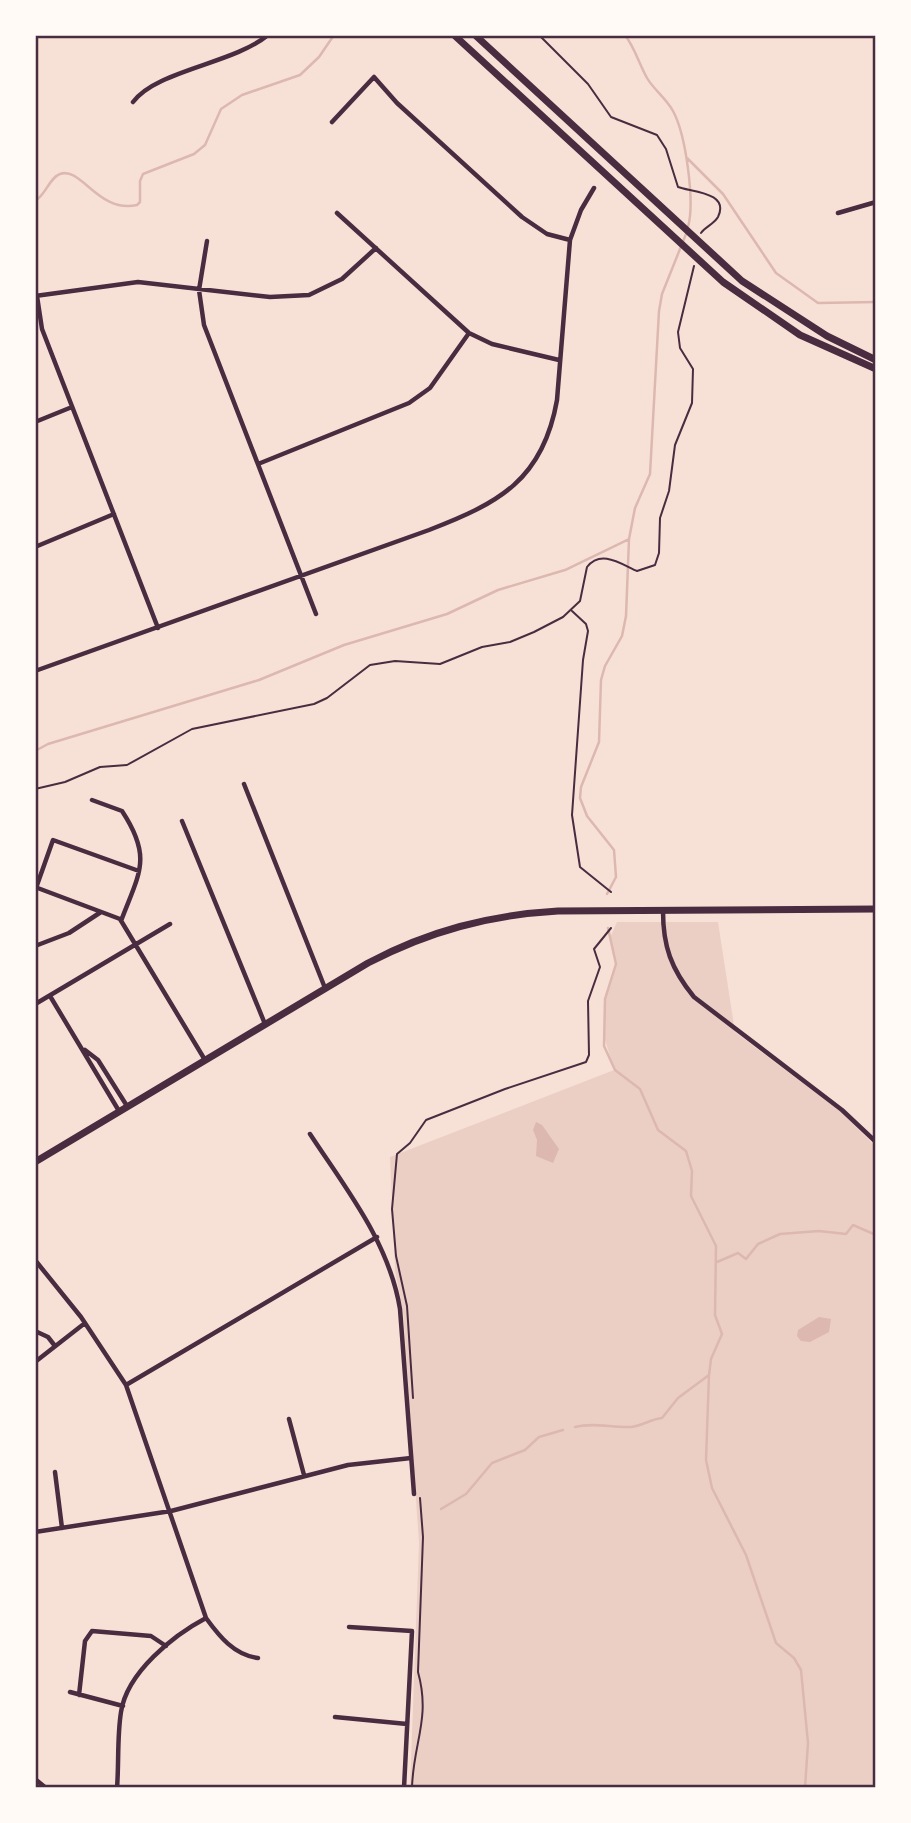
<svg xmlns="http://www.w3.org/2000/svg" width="911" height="1823" font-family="'Work Sans',sans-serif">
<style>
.green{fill:#ebcfc5}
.water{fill:#dcb8b0}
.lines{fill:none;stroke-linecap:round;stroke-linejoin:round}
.stream{stroke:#dcb8b0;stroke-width:2.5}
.path{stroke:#4a2c40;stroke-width:2}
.minor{stroke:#4a2c40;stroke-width:4.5}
.secondary{stroke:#4a2c40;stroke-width:7}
.primary{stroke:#4a2c40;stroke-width:7}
.neatline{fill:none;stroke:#4a2c40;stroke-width:2.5}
</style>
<rect width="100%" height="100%" fill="#f7e1d7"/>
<path class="green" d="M617 922H718L735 1032 841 1112 876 1147V1788H410L419 1543 403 1311 395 1270 390 1157 614 1070 604 1036 605 999 616 964 610 938Z"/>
<path class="water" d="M536 1122 542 1125 559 1149 553 1163 536 1156 537 1140 533 1130Z
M819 1317 831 1319 829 1332 810 1342 801 1341 797 1336 798 1330Z"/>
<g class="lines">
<path class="stream" d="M625 35C635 48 639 64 647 78 654 90 666 98 673 111 686 135 695 202 688 227
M687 158 723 194 776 273 818 303 876 302
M35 201C46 195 49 178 60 174 81 166 99 214 137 205L140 202V181L143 174 194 154 205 145 221 109 242 95 300 75 319 57 334 35
M35 751 48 744 259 680 344 645 447 614 498 590 565 570 629 539
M607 894 616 877 614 850 587 816 580 798 581 787 599 742 601 680 605 666 622 636 626 616 629 539 635 508 650 474 659 311 662 294 686 234
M608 928 616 964 605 999 604 1046 615 1070 640 1089 658 1130 686 1151 692 1171 691 1196 716 1246 715 1315 722 1334 711 1359 709 1375 706 1460 712 1488 746 1555 776 1643 794 1658 801 1670 808 1743 805 1788
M717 1262 738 1253 746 1259 758 1244 780 1234 819 1231 846 1234 853 1225 876 1235
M575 1427C594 1422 612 1428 631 1427 642 1426 651 1419 662 1418L678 1398 709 1375
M441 1509 466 1494 492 1463 525 1450 539 1437 563 1430"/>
<path class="path" d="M539 35 588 84 611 117 657 135 666 149 678 187C691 192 730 192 718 217 714 224 705 227 701 233
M572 611 586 624 588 631 583 660 572 815 580 867 611 892
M35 789 65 782 100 767 127 765 192 729 314 704 327 698 370 665 395 661 440 664 482 647 510 642 534 632 563 617 580 601 587 567C601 549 621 564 637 571L655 565 659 553 660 518 669 491 675 445 692 403 693 369 680 348 678 332 694 266
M413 1398 407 1306 396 1256 392 1209 397 1154 410 1143 426 1120 505 1089 586 1062 589 1055 588 1001 600 967 594 949 611 928
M412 1788C413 1743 431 1719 418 1672L423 1537 420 1498"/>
<path class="minor" d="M133 102C157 70 233 64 268 35
M332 122 374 77 397 103 522 217 547 234 570 240
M337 213 469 333 492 344 559 360
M838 213 876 202
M207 241 199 290 204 325 316 614
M35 296 138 282 270 297 309 295 342 279 376 248
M37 296 42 329 158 628
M35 422 72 407
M258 464 409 403 430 388 469 333
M35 547 114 514
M35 671 429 530C499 503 543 480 557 400L570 240 581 210 594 188
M244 784 325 988
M92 800 122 811C153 858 139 873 121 921
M182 821 265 1024
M35 887 120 919 205 1060
M36 888 53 840 139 871
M663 911C663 946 671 969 694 997L842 1110 876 1142
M35 946 69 933 101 912
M50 996 119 1111
M35 1000 37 1003 170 924
M85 1050 98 1060 127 1106
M310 1134C346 1189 389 1242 400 1309L414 1494
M35 1260 81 1317 126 1385 206 1618C219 1636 234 1655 258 1658
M35 1331 48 1337 55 1346
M35 1362 85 1323
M126 1385 377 1237
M289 1419 304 1475
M55 1472 62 1528
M35 1532 171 1511 348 1465 411 1458
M349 1627 412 1631 404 1788
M70 1692 123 1706
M79 1695 85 1641 92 1631 151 1636 166 1646
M335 1717 407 1724
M35 1779 46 1788
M117 1787 129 1788
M117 1788C119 1763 117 1737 121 1712 127 1672 174 1635 206 1618"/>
<path class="secondary" d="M454 35 723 282 800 335 876 369
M475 35 742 281 827 336 876 360"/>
<path class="primary" d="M35 1162 368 963C429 931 489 915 558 911L876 909"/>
</g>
<rect width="911" height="1823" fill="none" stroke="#fffaf5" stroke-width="74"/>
<rect x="37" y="37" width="837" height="1749" class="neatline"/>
</svg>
